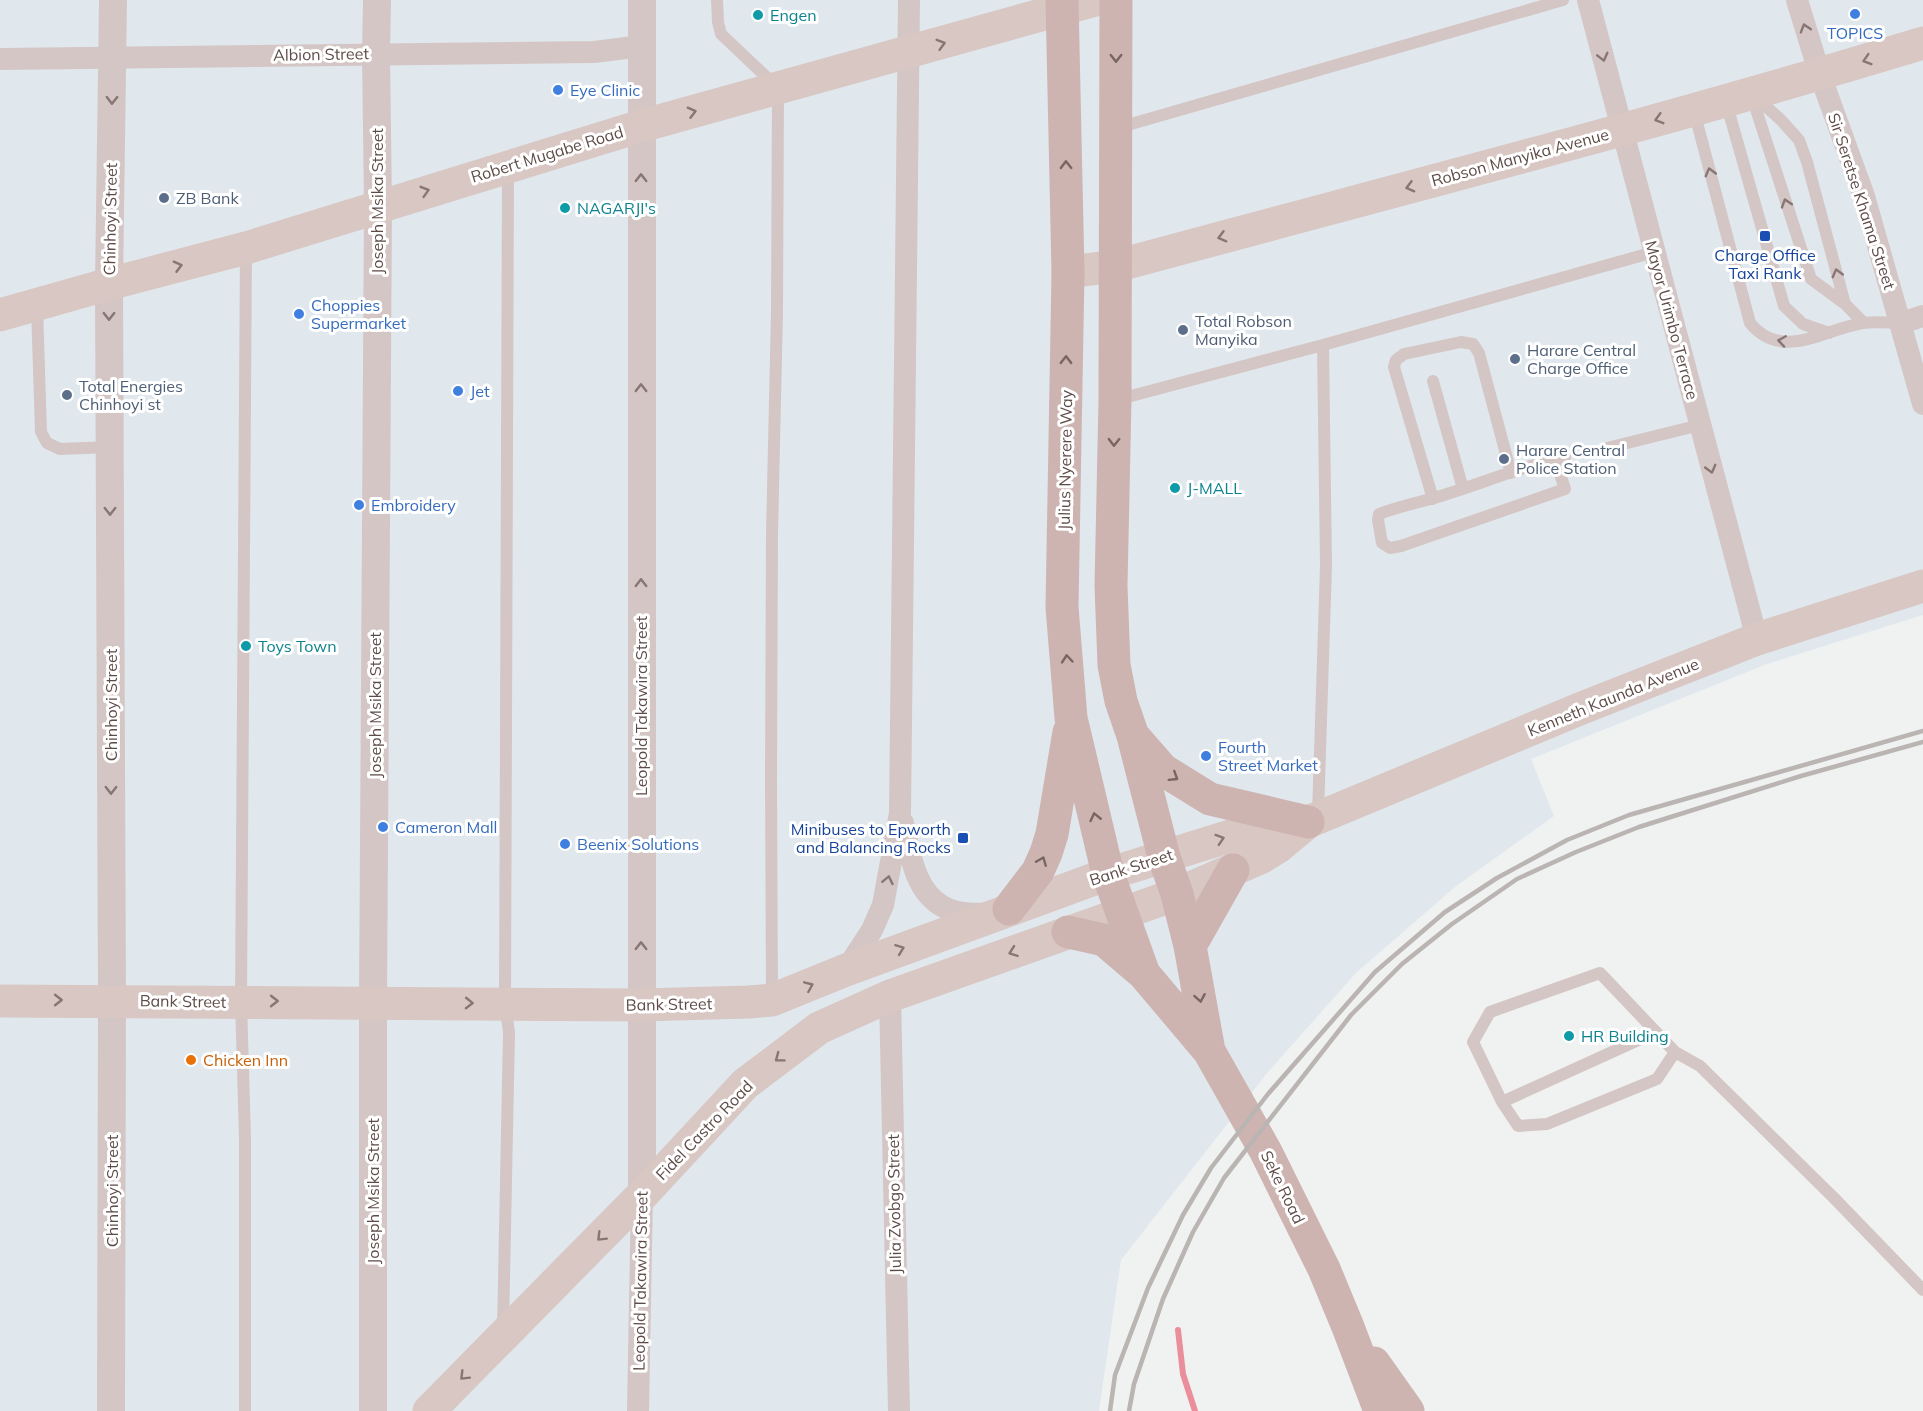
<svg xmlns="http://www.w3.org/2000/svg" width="1923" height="1411" font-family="Mulish,sans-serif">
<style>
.commercial{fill:#e0e8ee}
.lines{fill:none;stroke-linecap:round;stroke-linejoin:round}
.stream{stroke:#eb8e9c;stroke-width:6}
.service{stroke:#d4c6c4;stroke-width:12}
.minor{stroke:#d4c6c4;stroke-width:22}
.tertiary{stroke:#d4c6c4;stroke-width:28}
.secondary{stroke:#d8c7c3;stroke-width:33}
.primary{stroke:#ceb4b0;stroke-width:33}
.rail{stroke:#bab4b2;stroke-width:4.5}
.oneway{stroke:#877673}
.oneway2{stroke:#887673}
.oneway3{stroke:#796562}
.shop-dot{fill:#3f7fe0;stroke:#fff;stroke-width:2}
.culture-dot{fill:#0f9aa8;stroke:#fff;stroke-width:2}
.service-dot{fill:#5c6f8a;stroke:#fff;stroke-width:2}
.transit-dot{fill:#1a4fb4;stroke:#fff;stroke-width:2}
.food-dot{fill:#e8710a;stroke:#fff;stroke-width:2}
.labels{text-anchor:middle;stroke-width:6;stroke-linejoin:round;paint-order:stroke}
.culture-label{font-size:16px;fill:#0d838f;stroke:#fff;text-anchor:start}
.shop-label{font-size:16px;fill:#366cbe;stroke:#fff;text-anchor:start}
.street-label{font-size:16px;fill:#5d4b48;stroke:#fff}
.service-label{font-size:16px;fill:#4e5e75;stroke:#fff;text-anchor:start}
.transit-label{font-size:16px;fill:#164399;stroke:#fff}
.food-label{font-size:16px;fill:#c56008;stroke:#fff;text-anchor:start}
</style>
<rect width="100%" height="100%" fill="#f0f2f2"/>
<path class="commercial" d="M0 0H1923V615L1767 664 1531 759 1554 816 1455 887 1356 973 1268 1072 1121 1260 1099 1411H0Z"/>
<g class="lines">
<path class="stream" d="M1178 1330 1183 1374 1195 1411"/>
<path class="service" d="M717 0 718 22 721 34 778 88 777 312 772 533 771 780 772 998
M1751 94 1811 279 1845 304
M1754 96 1781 120 1799 140 1807 162 1845 304 1864 323
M1726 102 1784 306 1803 324 1829 333
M1694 111 1750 323C1782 362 1824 329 1863 323 1875 321 1889 323 1901 323
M1117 128 1563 0
M37 307 41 432 47 443 60 449 110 447
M1433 381 1463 489
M1116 400 1323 345 1654 252
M1607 448 1700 425
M1555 459 1565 489 1401 546 1390 548 1382 543 1378 520 1379 514C1402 505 1427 501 1450 493 1488 481 1526 465 1565 457
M1433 499 1394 367 1396 360 1404 354 1461 342 1473 344 1479 353 1511 473
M1318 814 1326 566 1323 345
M1675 1052 1657 1079 1547 1124 1518 1126 1502 1102 1473 1042 1490 1012 1600 973 1675 1052 1700 1066 1834 1198 1923 1290
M1502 1102 1656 1032
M503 1329 509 1032 505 1004 508 170
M245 1411V1138L241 1001 246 249"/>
<path class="minor" d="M1588 0 1757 639
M1797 0 1820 75 1864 196 1923 404
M0 59 594 52 642 46
M1901 323 1923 316
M903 823C910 852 914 890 942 906 954 914 973 914 988 914
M846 970 872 930 883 905 900 813 909 0
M890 996 899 1411
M638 1411 642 1195"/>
<path class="tertiary" d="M642 0V1195
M111 1411 112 1000 109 284 113 0
M373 1411V1002L378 206 376 53 377 0"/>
<path class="secondary" d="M1068 272 1116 266C1385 193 1656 124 1923 43
M0 315 109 284 246 248 641 126 1095 0
M0 1001 641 1005 749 1002 772 1000 846 970 1108 874 1243 832 1270 826 1308 822 1582 708 1757 639 1923 586
M429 1411 642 1195 745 1084 819 1028 890 996 1177 894 1262 857 1278 847 1308 822"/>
<path class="primary" d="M1062 0 1068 272 1062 607 1071 718 1108 874 1144 974
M1116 0 1115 401 1111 586 1114 665 1121 701 1133 736 1164 857 1177 894 1190 946 1209 1051
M1136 739 1163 770 1210 799 1308 822
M1009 909 1038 871 1046 853 1052 834 1069 732
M1068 932 1104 940 1144 974 1209 1051 1266 1152 1324 1269 1348 1327 1380 1411
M1190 946 1233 870
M1374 1363 1408 1411"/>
<path class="rail" d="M1110 1411 1115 1375 1148 1288 1183 1215 1211 1168 1268 1094 1375 972 1445 912 1497 878 1567 840 1629 815 1923 731
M1129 1411 1134 1384 1163 1299 1193 1232 1224 1178 1351 1015 1402 964 1452 924 1517 879 1576 852 1639 827 1801 776 1923 742"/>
</g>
<defs><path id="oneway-chevron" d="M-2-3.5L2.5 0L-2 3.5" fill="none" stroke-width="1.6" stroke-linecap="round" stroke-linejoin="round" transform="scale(1.5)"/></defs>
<g class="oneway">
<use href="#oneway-chevron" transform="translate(1805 28) rotate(-107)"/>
<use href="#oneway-chevron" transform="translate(1603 57) rotate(76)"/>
<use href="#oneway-chevron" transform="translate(112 100) rotate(91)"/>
<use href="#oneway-chevron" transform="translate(1710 172) rotate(-105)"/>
<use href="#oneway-chevron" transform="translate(641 178) rotate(-90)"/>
<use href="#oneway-chevron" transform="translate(1786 203) rotate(-108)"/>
<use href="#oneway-chevron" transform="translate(1837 273) rotate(-105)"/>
<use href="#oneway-chevron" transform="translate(109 316) rotate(90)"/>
<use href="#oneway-chevron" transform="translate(1782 341) rotate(-171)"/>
<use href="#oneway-chevron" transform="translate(641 388) rotate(-90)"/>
<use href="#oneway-chevron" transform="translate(1711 469) rotate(75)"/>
<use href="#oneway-chevron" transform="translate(110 511) rotate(90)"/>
<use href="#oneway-chevron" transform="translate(641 583) rotate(-90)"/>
<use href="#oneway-chevron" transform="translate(111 790) rotate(90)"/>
<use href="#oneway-chevron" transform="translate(888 880) rotate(-78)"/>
<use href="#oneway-chevron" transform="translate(641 946) rotate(-90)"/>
</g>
<g class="oneway2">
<use href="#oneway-chevron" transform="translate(941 44) rotate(-16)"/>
<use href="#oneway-chevron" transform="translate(1867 60) rotate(163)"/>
<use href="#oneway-chevron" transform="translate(692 112) rotate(-15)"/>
<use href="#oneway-chevron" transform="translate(1659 119) rotate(164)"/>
<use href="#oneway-chevron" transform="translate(1410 187) rotate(165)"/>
<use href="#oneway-chevron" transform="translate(425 191) rotate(-17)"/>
<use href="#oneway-chevron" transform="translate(1222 237) rotate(165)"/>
<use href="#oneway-chevron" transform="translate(178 266) rotate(-15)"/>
<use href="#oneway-chevron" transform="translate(1220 839) rotate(-18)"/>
<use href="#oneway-chevron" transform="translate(900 949) rotate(-21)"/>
<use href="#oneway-chevron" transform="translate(1013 952) rotate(160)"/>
<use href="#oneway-chevron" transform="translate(809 986) rotate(-23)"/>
<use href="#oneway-chevron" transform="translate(58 1000)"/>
<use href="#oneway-chevron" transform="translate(274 1001)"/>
<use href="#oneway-chevron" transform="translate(469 1003) rotate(1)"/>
<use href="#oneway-chevron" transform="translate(779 1058) rotate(143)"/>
<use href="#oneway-chevron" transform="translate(601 1237) rotate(135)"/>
<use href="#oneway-chevron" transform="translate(464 1376) rotate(135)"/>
</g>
<g class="oneway3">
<use href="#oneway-chevron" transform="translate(1116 58) rotate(90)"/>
<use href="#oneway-chevron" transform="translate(1066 165) rotate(-91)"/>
<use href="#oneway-chevron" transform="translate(1066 360) rotate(-89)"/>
<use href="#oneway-chevron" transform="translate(1114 442) rotate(91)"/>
<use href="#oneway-chevron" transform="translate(1067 659) rotate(-95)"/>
<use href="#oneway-chevron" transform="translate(1174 777) rotate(32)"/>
<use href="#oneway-chevron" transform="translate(1095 817) rotate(-103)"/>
<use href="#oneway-chevron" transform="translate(1042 861) rotate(-68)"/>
<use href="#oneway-chevron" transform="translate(1200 998) rotate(80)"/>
</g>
<g class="shop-dot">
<circle cx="1855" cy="14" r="6"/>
<circle cx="558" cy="90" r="6"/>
<circle cx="299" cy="314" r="6"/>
<circle cx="458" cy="391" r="6"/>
<circle cx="359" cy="505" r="6"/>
<circle cx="1206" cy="756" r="6"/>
<circle cx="383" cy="827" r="6"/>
<circle cx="565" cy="844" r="6"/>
</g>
<g class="culture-dot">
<circle cx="758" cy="15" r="6"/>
<circle cx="565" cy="208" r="6"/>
<circle cx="1175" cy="488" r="6"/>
<circle cx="246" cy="646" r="6"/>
<circle cx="1569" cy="1036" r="6"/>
</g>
<g class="service-dot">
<circle cx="164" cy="198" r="6"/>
<circle cx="1183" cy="330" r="6"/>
<circle cx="1515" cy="359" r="6"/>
<circle cx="67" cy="395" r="6"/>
<circle cx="1504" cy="459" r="6"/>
</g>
<g class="transit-dot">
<rect x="1759" y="230" width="12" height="12" rx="3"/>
<rect x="957" y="832" width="12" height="12" rx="3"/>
</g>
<circle class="food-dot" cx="191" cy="1060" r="6"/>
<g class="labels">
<g class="culture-label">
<text x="770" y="21">Engen</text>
<text x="577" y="214">NAGARJI's</text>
<text x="1187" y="494">J-MALL</text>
<text x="258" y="652">Toys Town</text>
<text x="1581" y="1042">HR Building</text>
</g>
<g class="shop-label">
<text x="1855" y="39" text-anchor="middle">TOPICS</text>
<text x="570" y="96">Eye Clinic</text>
<text x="311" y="311">Choppies<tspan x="311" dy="18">Supermarket</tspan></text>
<text x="470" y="397">Jet</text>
<text x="371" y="511">Embroidery</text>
<text x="1218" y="753">Fourth<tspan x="1218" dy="18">Street Market</tspan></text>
<text x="395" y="833">Cameron Mall</text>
<text x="577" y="850">Beenix Solutions</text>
</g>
<g class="street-label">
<text transform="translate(321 54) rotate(-1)" y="6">Albion Street</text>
<text transform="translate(547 154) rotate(-17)" y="6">Robert Mugabe Road</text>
<text transform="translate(1520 157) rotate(-15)" y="6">Robson Manyika Avenue</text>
<text transform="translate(377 201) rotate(-90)" y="6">Joseph Msika Street</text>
<text transform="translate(1862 201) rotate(72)" y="6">Sir Seretse Khama Street</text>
<text transform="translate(110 219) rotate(-89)" y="6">Chinhoyi Street</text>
<text transform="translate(1672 320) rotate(75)" y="6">Mayor Urimbo Terrace</text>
<text transform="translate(1065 460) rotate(-89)" y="6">Julius Nyerere Way</text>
<text transform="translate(1613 697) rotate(-22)" y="6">Kenneth Kaunda Avenue</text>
<text transform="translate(111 705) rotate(-90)" y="6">Chinhoyi Street</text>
<text transform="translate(375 705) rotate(-90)" y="6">Joseph Msika Street</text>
<text transform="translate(641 706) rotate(-90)" y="6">Leopold Takawira Street</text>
<text transform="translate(1131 867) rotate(-18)" y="6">Bank Street</text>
<text transform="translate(183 1001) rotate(1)" y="6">Bank Street</text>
<text transform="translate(669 1004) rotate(-1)" y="6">Bank Street</text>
<text transform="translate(704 1130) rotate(-46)" y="6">Fidel Castro Road</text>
<text transform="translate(1283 1187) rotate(64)" y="6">Seke Road</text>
<text transform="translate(112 1191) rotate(-90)" y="6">Chinhoyi Street</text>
<text transform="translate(373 1191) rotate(-90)" y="6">Joseph Msika Street</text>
<text transform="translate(894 1204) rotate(-91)" y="6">Julia Zvobgo Street</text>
<text transform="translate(640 1281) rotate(-89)" y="6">Leopold Takawira Street</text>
</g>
<g class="service-label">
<text x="176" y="204">ZB Bank</text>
<text x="1195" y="327">Total Robson<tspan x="1195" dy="18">Manyika</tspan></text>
<text x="1527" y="356">Harare Central<tspan x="1527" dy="18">Charge Office</tspan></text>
<text x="79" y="392">Total Energies<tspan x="79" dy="18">Chinhoyi st</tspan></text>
<text x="1516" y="456">Harare Central<tspan x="1516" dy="18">Police Station</tspan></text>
</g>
<g class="transit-label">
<text x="1765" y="261">Charge Office<tspan x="1765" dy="18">Taxi Rank</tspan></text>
<text x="951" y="835" text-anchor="end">Minibuses to Epworth<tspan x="951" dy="18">and Balancing Rocks</tspan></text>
</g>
<g class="food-label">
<text x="203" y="1066">Chicken Inn</text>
</g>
</g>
</svg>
